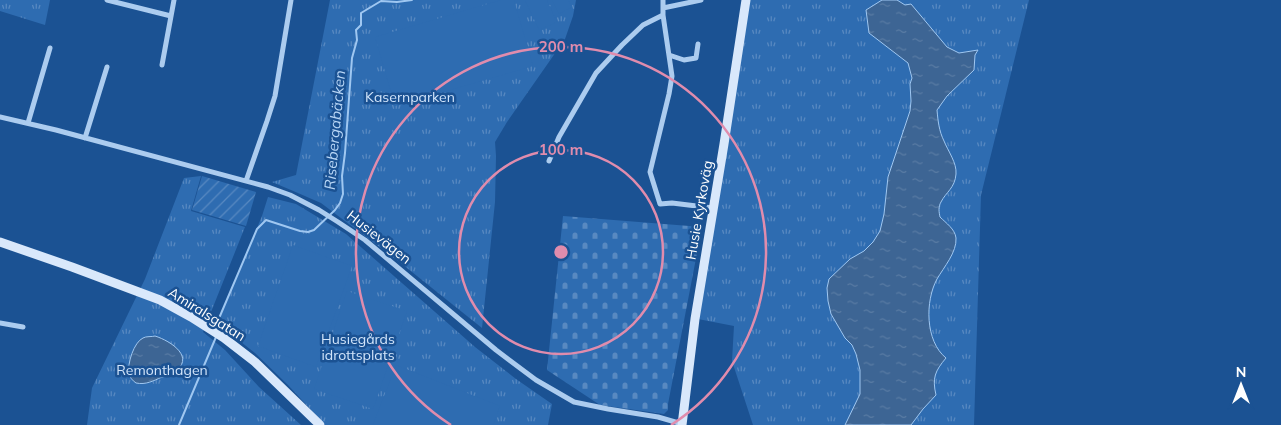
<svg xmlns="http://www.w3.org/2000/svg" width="1281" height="425" font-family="Mulish,sans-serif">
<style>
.grass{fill:url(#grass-tufts)}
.cemetery{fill:url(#cemetery-stones)}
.garden{fill:url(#garden-furrows)}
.pitch{fill:#2e6cb1}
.water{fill:url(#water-ripples);stroke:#9fc7f1}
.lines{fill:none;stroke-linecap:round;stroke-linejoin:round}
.stream{stroke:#9fc7f1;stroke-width:2}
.street{stroke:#acccef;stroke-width:5}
.secondary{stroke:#d9e8fb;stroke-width:9}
.ring{fill:none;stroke:#e08cad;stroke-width:2.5}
.labels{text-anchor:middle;stroke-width:5;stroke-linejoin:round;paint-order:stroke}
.park-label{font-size:14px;fill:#d2e5fb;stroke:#1b5293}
.street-label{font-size:14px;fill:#fff;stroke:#1b5293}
.water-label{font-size:15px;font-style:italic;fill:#b8d6f6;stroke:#1b5293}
.centre{fill:#e08cad;stroke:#1b5293;stroke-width:2.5}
.ring-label{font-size:15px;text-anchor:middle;font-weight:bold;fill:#e08cad;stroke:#1b5293;stroke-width:5;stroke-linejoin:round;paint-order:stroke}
</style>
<defs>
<pattern id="grass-tufts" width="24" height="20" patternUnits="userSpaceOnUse" patternTransform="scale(1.25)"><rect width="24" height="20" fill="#2e6cb1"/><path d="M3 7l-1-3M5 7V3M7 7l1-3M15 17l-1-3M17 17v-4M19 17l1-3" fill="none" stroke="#5889c1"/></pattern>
<pattern id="cemetery-stones" width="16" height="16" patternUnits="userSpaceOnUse" patternTransform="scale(1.25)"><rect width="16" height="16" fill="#2e6cb1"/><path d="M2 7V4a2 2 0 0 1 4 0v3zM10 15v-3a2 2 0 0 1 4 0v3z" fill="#5889c1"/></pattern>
<pattern id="garden-furrows" width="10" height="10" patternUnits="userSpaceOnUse" patternTransform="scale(1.25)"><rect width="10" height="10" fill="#2e6cb1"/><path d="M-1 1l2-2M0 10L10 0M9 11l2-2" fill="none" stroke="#5889c1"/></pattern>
<pattern id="water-ripples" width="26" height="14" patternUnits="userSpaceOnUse" patternTransform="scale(1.25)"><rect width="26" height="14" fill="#3d6594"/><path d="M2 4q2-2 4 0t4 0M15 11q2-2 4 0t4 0" fill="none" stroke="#5a7ca4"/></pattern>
</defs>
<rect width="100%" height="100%" fill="#1b5293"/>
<path class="grass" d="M0 0H50L45 25 0 11Z
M330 0H576L573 16 565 39 507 122 495 142 496 156 495 202 482 328 402 264 321 203 291 190 272 182 296 175Z
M749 0H1029L981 195 974 425H753L732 361 734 326 698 319Z
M201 176 191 211 245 227 203 332 225 350 259 387 301 425H87L92 388 145 279 184 178Z
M268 197 296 204 346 234 475 347 516 379 552 404 548 425H325L288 385 255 353 217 323 262 216Z"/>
<path class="cemetery" d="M563 216 702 227 668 404V410L664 414 600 405 547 370Z"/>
<path class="garden" d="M202 176 256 192 246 226 192 210Z"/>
<path class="pitch" d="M501 0H514L533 66 395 106 375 37Z
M525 0H547L557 22 539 30Z
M552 0H568L572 7 559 14Z
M293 245 352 266 316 367 258 346Z
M347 291 407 311 373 409 314 389Z
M396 365 500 406 493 425H373Z"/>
<path class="water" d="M882 0H897L905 5 911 4 947 47 959 53 978 50 975 55 974 70 947 96 937 110C938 121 939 131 944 141 948 151 957 163 956 174 955 188 946 192 941 202 938 207 939 212 940 217 946 223 955 229 956 238 957 252 944 267 937 279 925 301 925 341 946 358 935 371 932 378 936 395L923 409 911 425H845L860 394V370L856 354 852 345 845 338 831 314 828 301 827 288 829 279 850 259 864 251 873 242 880 231 884 214 888 177 910 111 911 101 910 84 912 78 908 63 869 33 866 10Z
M155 336C171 341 197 358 173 373 170 375 166 376 162 377 153 381 146 385 136 383 132 380 130 378 129 373 127 364 134 342 143 338 146 336 152 337 155 336Z"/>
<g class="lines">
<path class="stream" d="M219 330 221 326 217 323 257 229 266 220 300 231 308 232 314 230 335 210 340 203 343 194 342 176 345 153 352 58 357 40 356 30 361 25V13L381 1 397 2 412 0
M179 425 216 337"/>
<path class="street" d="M107 0 171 16
M663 0V15L672 76 669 94 650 172 660 204 672 203 713 208
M663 8 701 0
M669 55 684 60 696 58 698 44
M162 65 174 0
M0 117 56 130 268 187 290 195 319 210 338 222 365 240 496 350 536 380 574 402 608 409 658 417 682 424
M28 123 50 48
M85 138 107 67
M549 161 559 137 596 73 622 45 643 25 663 15
M246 181 267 121 275 96 291 0
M0 323 23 327"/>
<path class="secondary" d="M0 242 72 267 160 300 191 317 224 338 255 362 320 425
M682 425 695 319 724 144 746 0"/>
</g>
<g class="ring">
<circle cx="561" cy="252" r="102"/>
<path d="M451 425A205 205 0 1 1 671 425"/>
</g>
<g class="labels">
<g class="park-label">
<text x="410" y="102">Kasernparken</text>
<text x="358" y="344">Husiegårds<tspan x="358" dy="16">idrottsplats</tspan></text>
<text x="162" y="375">Remonthagen</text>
</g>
<g class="street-label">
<text transform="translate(699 210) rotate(-80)" y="5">Husie Kyrkoväg</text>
<text transform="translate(379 237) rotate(38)" y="5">Husievägen</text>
<text transform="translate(207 314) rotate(32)" y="5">Amiralsgatan</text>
</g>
<g class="water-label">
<text transform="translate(335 130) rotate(-85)" y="5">Risebergabäcken</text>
</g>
</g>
<circle cx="561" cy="252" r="8" class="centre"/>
<g class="ring-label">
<text x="561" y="52">200 m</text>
<text x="561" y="155">100 m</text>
</g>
<g transform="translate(1241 385)" stroke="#1b5293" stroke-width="4" paint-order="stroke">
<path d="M0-4L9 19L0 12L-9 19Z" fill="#ffffff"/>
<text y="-8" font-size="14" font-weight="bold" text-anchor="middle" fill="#ffffff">N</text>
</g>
</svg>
